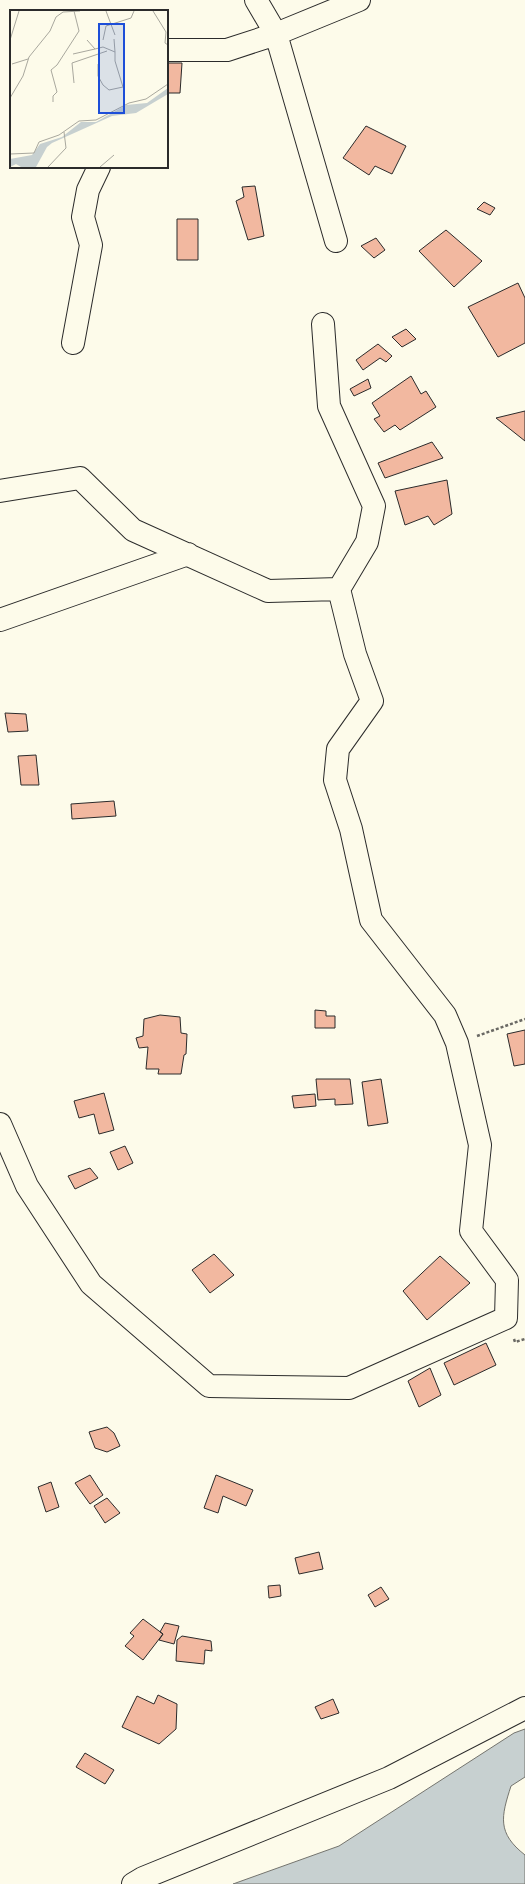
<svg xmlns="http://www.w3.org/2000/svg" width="525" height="1884" font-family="Barlow,sans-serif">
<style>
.water{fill:#c7d0d0;stroke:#74746e}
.building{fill:#f2b8a0;stroke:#2b2b2b}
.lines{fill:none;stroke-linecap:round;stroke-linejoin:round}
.minor-casing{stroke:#2b2b2b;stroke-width:24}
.path{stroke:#6a6964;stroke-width:2.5;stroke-dasharray:3 2;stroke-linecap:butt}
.minor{stroke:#fdfbea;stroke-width:22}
.inset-road{fill:none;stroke:#a9a89e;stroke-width:1}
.view{fill:#1d4ed8;fill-opacity:0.15;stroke:#1d4ed8;stroke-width:2}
.inset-edge{fill:none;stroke:#2b2b2b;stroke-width:2}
</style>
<rect width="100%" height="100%" fill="#fdfbea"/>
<path class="water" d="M525 1729V1777L511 1786C501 1817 497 1833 525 1855V1884H233L339 1846 514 1733Z"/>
<path class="building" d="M167 63H182L180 93H167Z
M366 126 406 146 392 174 375 166 369 175 343 158Z
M255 186 264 236 248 240 236 201 244 197 242 187Z
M484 202 495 208 490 215 477 209Z
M177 219H198V260H177Z
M446 230 482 261 454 287 419 251Z
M376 238 385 250 374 258 361 246Z
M518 283 525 298V343L498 357 468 307Z
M406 329 416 339 402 347 392 337Z
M378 344 392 356 386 362 380 358 363 370 356 360Z
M411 376 421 394 426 391 436 407 400 430 395 425 384 432 374 419 380 416 372 403Z
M368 379 371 388 354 396 350 389Z
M525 411V441L496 418Z
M432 442 443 458 385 478 378 463Z
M447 480 452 514 434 525 428 516 405 525 395 491Z
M5 713 26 714 28 731 8 732Z
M36 755 39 785H21L18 756Z
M114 801 116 816 72 819 71 804Z
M315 1010 326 1011V1016H335V1028H315Z
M160 1015 180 1017 181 1033 187 1034 186 1054 184 1055 181 1074H158L159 1069H146L148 1047 139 1048 136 1038 143 1036 144 1019Z
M525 1030V1064L514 1066 507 1034Z
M316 1079H350L353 1104 335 1105V1099L318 1100Z
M381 1079 388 1123 368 1126 362 1082Z
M104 1093 114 1130 99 1134 94 1114 79 1118 74 1101Z
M315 1094 316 1106 294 1108 292 1096Z
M125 1146 133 1163 118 1170 110 1152Z
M90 1168 98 1178 75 1189 68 1176Z
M214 1254 234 1275 210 1293 192 1270Z
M440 1256 470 1283 427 1320 403 1291Z
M486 1343 496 1365 454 1385 444 1363Z
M430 1368 441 1395 419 1407 408 1381Z
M107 1427 114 1433 120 1446 107 1452 95 1448 89 1432Z
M90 1475 103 1495 90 1504 75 1483Z
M216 1475 253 1490 246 1506 223 1496 218 1513 204 1508Z
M51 1482 59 1507 46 1512 38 1487Z
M107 1498 120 1513 105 1523 94 1506Z
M319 1552 323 1569 299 1574 295 1558Z
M280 1585 281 1596 269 1598 268 1586Z
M381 1587 389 1599 375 1607 368 1595Z
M143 1619 163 1634 143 1660 125 1646 134 1636 130 1633Z
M165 1623 179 1626 174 1644 159 1640 163 1634 160 1632Z
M182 1636 211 1641 212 1651 205 1650 204 1664 176 1661 177 1640Z
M158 1695 177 1704 176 1729 159 1744 122 1727 137 1696 154 1704Z
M333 1699 339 1713 321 1719 315 1707Z
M85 1753 114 1770 105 1784 76 1767Z"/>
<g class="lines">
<defs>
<path id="minor" d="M256 0 276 34 336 241
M167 50H227L276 34 359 0
M323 324 329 406 374 506 367 542 339 589
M73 343 91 245 83 217 88 190 99 167
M0 491 80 478 133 530 268 591 339 589 355 654 372 701 338 749 335 780 351 829 371 920 445 1015 457 1043 480 1145 471 1231 507 1280 506 1318 349 1388 209 1386 91 1284 27 1186 0 1124
M0 620 188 554
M133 1884 143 1878 389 1778 525 1708"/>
</defs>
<use href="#minor" class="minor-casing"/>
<path class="path" d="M477 1036 525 1019
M514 1339 515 1342 525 1339"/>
<use href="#minor" class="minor"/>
</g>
<g transform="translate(10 10)">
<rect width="158" height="158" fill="#fdfbea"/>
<path d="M158 78V84L126 103 102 106 42 133 37 137 26 157H11L6 154 0 157V149L22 145 30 134 52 127 71 112H86L116 95 137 93Z" fill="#c7d0d0"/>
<path class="inset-road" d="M96 1 105 25M143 1 156 22 155 33 158 35M104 29 105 42M0 30 9 1M77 30 85 39 93 37 105 42V51L113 77 99 80 93 75 88 66V54M93 30 96 16 121 8 124 1M63 44 85 39M2 54 18 49M64 73 62 53 97 41M0 88 13 66 19 47 40 21 46 7 53 2 70 1M43 92V86L47 82 41 60 47 55 69 21 64 1M0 144 24 143 29 132 49 125 69 111 86 110 119 93 136 89 158 74M38 157 56 138 54 122M90 157 104 145"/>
<path class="view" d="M89 14H114V103H89Z"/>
<rect width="158" height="158" class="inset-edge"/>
</g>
</svg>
